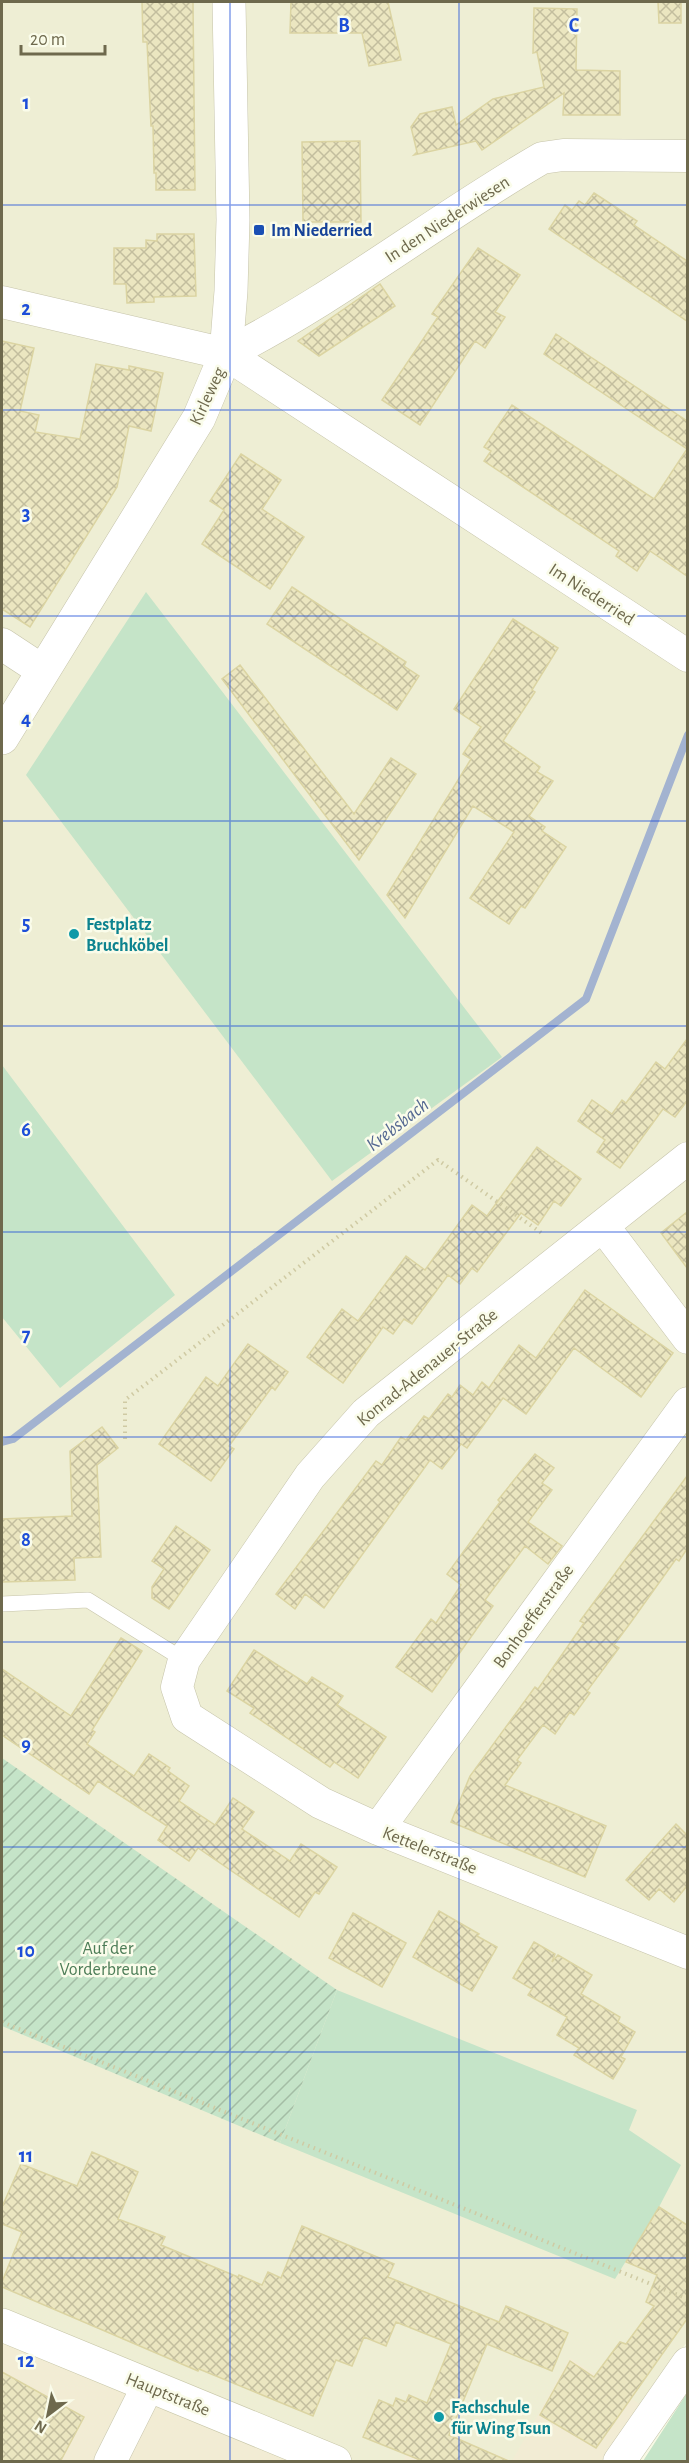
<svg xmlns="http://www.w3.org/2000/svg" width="689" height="2463" font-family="'Alegreya Sans',sans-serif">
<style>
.residential{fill:#eeeed4}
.commercial{fill:#f2ecd4}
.grass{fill:#c5e4c8}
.garden{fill:url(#garden-furrows)}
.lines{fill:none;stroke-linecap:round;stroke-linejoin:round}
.stream{stroke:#a3b3d0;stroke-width:8}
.building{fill:url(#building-cross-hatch);stroke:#dbd4a2;stroke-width:1.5}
.service-casing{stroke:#c6c4aa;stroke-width:16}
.minor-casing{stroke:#c6c4aa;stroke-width:33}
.tertiary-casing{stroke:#c6c4aa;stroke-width:34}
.secondary-casing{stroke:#c8c7a8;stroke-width:34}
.path{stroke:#cfcaa3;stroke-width:4;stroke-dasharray:1.5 4.5;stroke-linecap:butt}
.service{stroke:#fff;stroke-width:15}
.minor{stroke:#fff;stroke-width:32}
.tertiary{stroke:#fff;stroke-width:33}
.secondary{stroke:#fff;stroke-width:33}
.grid{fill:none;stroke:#1d4ed8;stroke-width:1.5;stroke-opacity:0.55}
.transit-dot{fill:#1a4fb4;stroke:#fafcea;stroke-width:2}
.culture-dot{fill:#0f9aa8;stroke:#fafcea;stroke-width:2}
.labels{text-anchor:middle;stroke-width:5;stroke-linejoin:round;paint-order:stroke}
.street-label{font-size:18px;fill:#6e694d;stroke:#fafcea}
.transit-label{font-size:18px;font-weight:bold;fill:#164399;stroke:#fafcea;text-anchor:start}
.culture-label{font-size:18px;font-weight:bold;fill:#0d838f;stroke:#fafcea;text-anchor:start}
.park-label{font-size:18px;fill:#4d7d57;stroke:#fafcea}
.water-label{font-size:20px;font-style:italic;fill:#556992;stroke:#fafcea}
.grid-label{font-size:20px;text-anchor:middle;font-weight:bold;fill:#1d4ed8;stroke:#fafcea;stroke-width:5;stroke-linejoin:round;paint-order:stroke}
</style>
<defs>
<pattern id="garden-furrows" width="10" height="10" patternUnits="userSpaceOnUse" patternTransform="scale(1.5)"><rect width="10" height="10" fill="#c5e4c8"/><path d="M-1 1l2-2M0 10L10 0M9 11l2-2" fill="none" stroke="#a4bda5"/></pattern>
<pattern id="building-cross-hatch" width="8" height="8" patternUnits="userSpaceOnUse" patternTransform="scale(1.5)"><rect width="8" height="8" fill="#ebe6c0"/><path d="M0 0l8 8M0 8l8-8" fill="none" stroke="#c3be9e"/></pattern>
</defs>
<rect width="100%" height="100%" fill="#f7f9e5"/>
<path class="residential" d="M2 2H687V2342L601 2461 2 2462Z"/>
<path class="commercial" d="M2 2338 296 2461H2Z
M570 2358 641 2405 601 2461 403 2462 441 2368 472 2381 451 2431 464 2441 512 2461Z"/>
<path class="grass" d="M146 592 502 1057 332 1181 26 775Z
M2 1065 175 1295 60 1388 2 1317Z
M337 1990 637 2110 629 2130 681 2165 659 2207 615 2279 280 2143Z
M687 2393V2461H643Z"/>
<path class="garden" d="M2 1758 337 1990 280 2143 2 2026Z"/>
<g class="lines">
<path class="stream" d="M2 1442 13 1439 586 999 688 735"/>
</g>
<path class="building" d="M142 2H193L195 190H156V173H154L153 126H151L147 42H143Z
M291 2H388L401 60 369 66 362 33H290Z
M658 2H681V23H659Z
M534 8 577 9 576 70 620 71V115H563L564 93 482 150 476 141 414 155 417 152 411 127 420 114 452 107 456 125 493 99 544 87 537 52 533 53Z
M360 141 361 222H303L302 142Z
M594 193 637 221 634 225 687 261V321L549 229 565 205 572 210 579 201 585 205Z
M157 234H194L196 296 154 297V302L127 303 126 284H114V248H146V240L157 241Z
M478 248 520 275 495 312 505 317 485 348 475 341 420 425 382 400 438 317 432 314Z
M380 284 395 306 319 356 298 341Z
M556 334 687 421V576L650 551 637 571 616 556 619 551 484 461 491 451 484 447 512 405 654 499 687 449 544 354Z
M2 341 34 348 20 411 39 415 35 432 80 439 96 364 129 370V366L163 373 151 431 129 426 117 487 30 627 2 609Z
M241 454 281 480 262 509 304 537 270 589 202 544 224 510 210 501Z
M292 587 406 662 404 666 419 676 397 710 267 624Z
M513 619 558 648 532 690 535 692 503 741 540 767 537 772 553 781 529 816 545 827 542 831 566 847 525 908 521 906 509 924 470 898 514 832 473 806 405 918 387 895 471 759 463 754 481 727 454 709Z
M240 665 354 814 391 758 416 774 359 860 222 679Z
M687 1039V1101L675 1117 663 1109 620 1168 597 1152 605 1140 578 1121 592 1100 612 1114 622 1100 626 1103 656 1062 665 1069Z
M537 1147 581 1179 561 1206 554 1201 538 1225 521 1213 477 1272 472 1268 460 1284 448 1275 412 1324 404 1319 393 1334 383 1327 343 1383 307 1357 342 1309 358 1321 406 1256 425 1270 472 1205 487 1216Z
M687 1212V1268L661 1233Z
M585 1290 673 1353 641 1397 574 1348 526 1414 503 1398 467 1448 461 1444 442 1469 430 1460 324 1608 305 1594 295 1609 276 1594 376 1461 382 1465 401 1437 406 1440 424 1416 429 1419 448 1394 452 1397 460 1385 473 1395 482 1382 489 1388 519 1345 536 1358Z
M248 1344 288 1372 275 1390 272 1387 229 1446 234 1449 211 1481 159 1444 206 1377 218 1386Z
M102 1427 118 1448 97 1465 101 1557 74 1558 75 1580 2 1582V1519L72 1516 70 1451Z
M535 1454 554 1468 542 1483 552 1490 528 1522 562 1546 548 1564 525 1546 485 1600 493 1606 432 1692 396 1667 431 1619 436 1623 461 1585 447 1574 500 1502 498 1500Z
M687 1476V1549L679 1561 676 1559 631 1622 614 1645 619 1648 587 1691 590 1693 574 1715 570 1712 555 1734 543 1725 517 1760 521 1763 505 1785 606 1826 585 1877 451 1822 470 1776 535 1687 538 1689 584 1623 580 1621Z
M176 1526 210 1550 169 1609 152 1598V1587L164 1569 152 1561Z
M121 1638 142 1651 92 1730 95 1732 87 1744 134 1776 149 1754 170 1768 168 1771 189 1786 179 1801 215 1825 233 1798 254 1812 242 1829 290 1861 301 1844 337 1867 319 1894 315 1892 299 1917 198 1848 189 1861 158 1840 167 1826 98 1781 89 1794 2 1735V1669L71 1716Z
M254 1650 307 1684 312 1677 343 1696 337 1705 386 1737 358 1778 334 1762 330 1767 250 1713 254 1708 227 1691Z
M676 1824 687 1835V1886L674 1902 659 1889 649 1900 626 1880Z
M439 1911 479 1934 477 1936 497 1947 472 1991 413 1957Z
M353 1913 406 1943 382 1987 329 1958Z
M534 1942 555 1954 552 1962 558 1955 592 1975 581 1994 620 2017 618 2022 635 2032 621 2057 625 2059 613 2079 574 2055 579 2048 557 2035 567 2017 528 1995 532 1989 513 1978Z
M92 2152 138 2172 118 2219 165 2237 161 2245 238 2277 239 2275 262 2285 268 2272 281 2278 302 2226 394 2264 388 2277 499 2322 506 2306 568 2333 552 2371 487 2344 449 2435 511 2462H425L363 2437 379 2400 393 2406 396 2398 406 2402 409 2395 427 2403 451 2344 396 2322 386 2346 364 2337 352 2366 336 2360 313 2416 199 2369 198 2371 2 2287V2282L22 2232 2 2224V2207L21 2164 77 2186Z
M659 2207 687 2225V2319L596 2448 540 2415 570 2361 594 2377 620 2342 626 2344 654 2306 646 2302 657 2275 626 2262Z
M2 2372 84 2417 60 2462H2Z"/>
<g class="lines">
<defs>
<path id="service" d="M2 1604 88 1600 184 1660"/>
<path id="minor" d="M2 302 226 354 688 656
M226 354C337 298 435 220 542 158L563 155 688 156
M2 644 43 671
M688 1158 366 1413 310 1476 184 1660 177 1687 187 1717 321 1803 378 1829 688 1953
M603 1226 688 1338
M378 1829 688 1403
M110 2462 148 2386
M619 2462 688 2363"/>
<path id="tertiary" d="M2 738 199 418 226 354 231 291 233 220 229 2"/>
<path id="secondary" d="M2 2325 335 2462"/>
</defs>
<use href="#service" class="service-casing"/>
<use href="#minor" class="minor-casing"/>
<use href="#tertiary" class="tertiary-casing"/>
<use href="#secondary" class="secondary-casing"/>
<path class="path" d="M125 1439V1400L438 1160 543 1234
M2 2022 688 2299"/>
<use href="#service" class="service"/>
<use href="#minor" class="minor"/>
<use href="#tertiary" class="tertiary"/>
<use href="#secondary" class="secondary"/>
</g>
<path class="grid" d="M230 2V2462M459 2V2462M2 205H688M2 410H688M2 616H688M2 821H688M2 1026H688M2 1232H688M2 1437H688M2 1642H688M2 1847H688M2 2052H688M2 2258H688"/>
<rect class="transit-dot" x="253" y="224" width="12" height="12" rx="3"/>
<g class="culture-dot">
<circle cx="74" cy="934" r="6"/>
<circle cx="439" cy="2417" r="6"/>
</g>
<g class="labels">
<g class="street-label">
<text transform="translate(447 219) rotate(-33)" y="6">In den Niederwiesen</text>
<text transform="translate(207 396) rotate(-65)" y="6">Kirleweg</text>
<text transform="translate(592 594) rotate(33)" y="6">Im Niederried</text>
<text transform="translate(427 1367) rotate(-39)" y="6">Konrad-Adenauer-Straße</text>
<text transform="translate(533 1616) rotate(-54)" y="6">Bonhoefferstraße</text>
<text transform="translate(430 1850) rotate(22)" y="6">Kettelerstraße</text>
<text transform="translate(168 2394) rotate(22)" y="6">Hauptstraße</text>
</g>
<g class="transit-label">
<text x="271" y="236">Im Niederried</text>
</g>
<g class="culture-label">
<text x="86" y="930">Festplatz<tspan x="86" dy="21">Bruchköbel</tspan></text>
<text x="451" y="2413">Fachschule<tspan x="451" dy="21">für Wing Tsun</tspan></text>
</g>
<g class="park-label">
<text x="108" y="1954">Auf der<tspan x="108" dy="21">Vorderbreune</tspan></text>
</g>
<g class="water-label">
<text transform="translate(397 1124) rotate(-38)" y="7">Krebsbach</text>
</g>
</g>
<g class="grid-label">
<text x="344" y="32">B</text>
<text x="574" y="32">C</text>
<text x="26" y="109">1</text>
<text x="26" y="315">2</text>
<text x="26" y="520">3</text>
<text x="26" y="725">4</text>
<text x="26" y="930">5</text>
<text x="26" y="1136">6</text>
<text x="26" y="1341">7</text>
<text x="26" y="1546">8</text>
<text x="26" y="1751">9</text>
<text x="26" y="1957">10</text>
<text x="26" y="2162">11</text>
<text x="26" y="2367">12</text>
</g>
<rect width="689" height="2463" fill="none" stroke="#6e694d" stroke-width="6"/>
<g transform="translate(48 2415) rotate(212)" stroke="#fafcea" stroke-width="4.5" paint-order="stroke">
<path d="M0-4.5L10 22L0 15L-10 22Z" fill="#6e694d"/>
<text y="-9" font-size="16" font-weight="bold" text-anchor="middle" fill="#6e694d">N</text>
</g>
<path d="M21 45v9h84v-9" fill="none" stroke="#6e694d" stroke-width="3"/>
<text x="30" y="45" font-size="18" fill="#6e694d" stroke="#fafcea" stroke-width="4.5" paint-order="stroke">20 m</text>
</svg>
